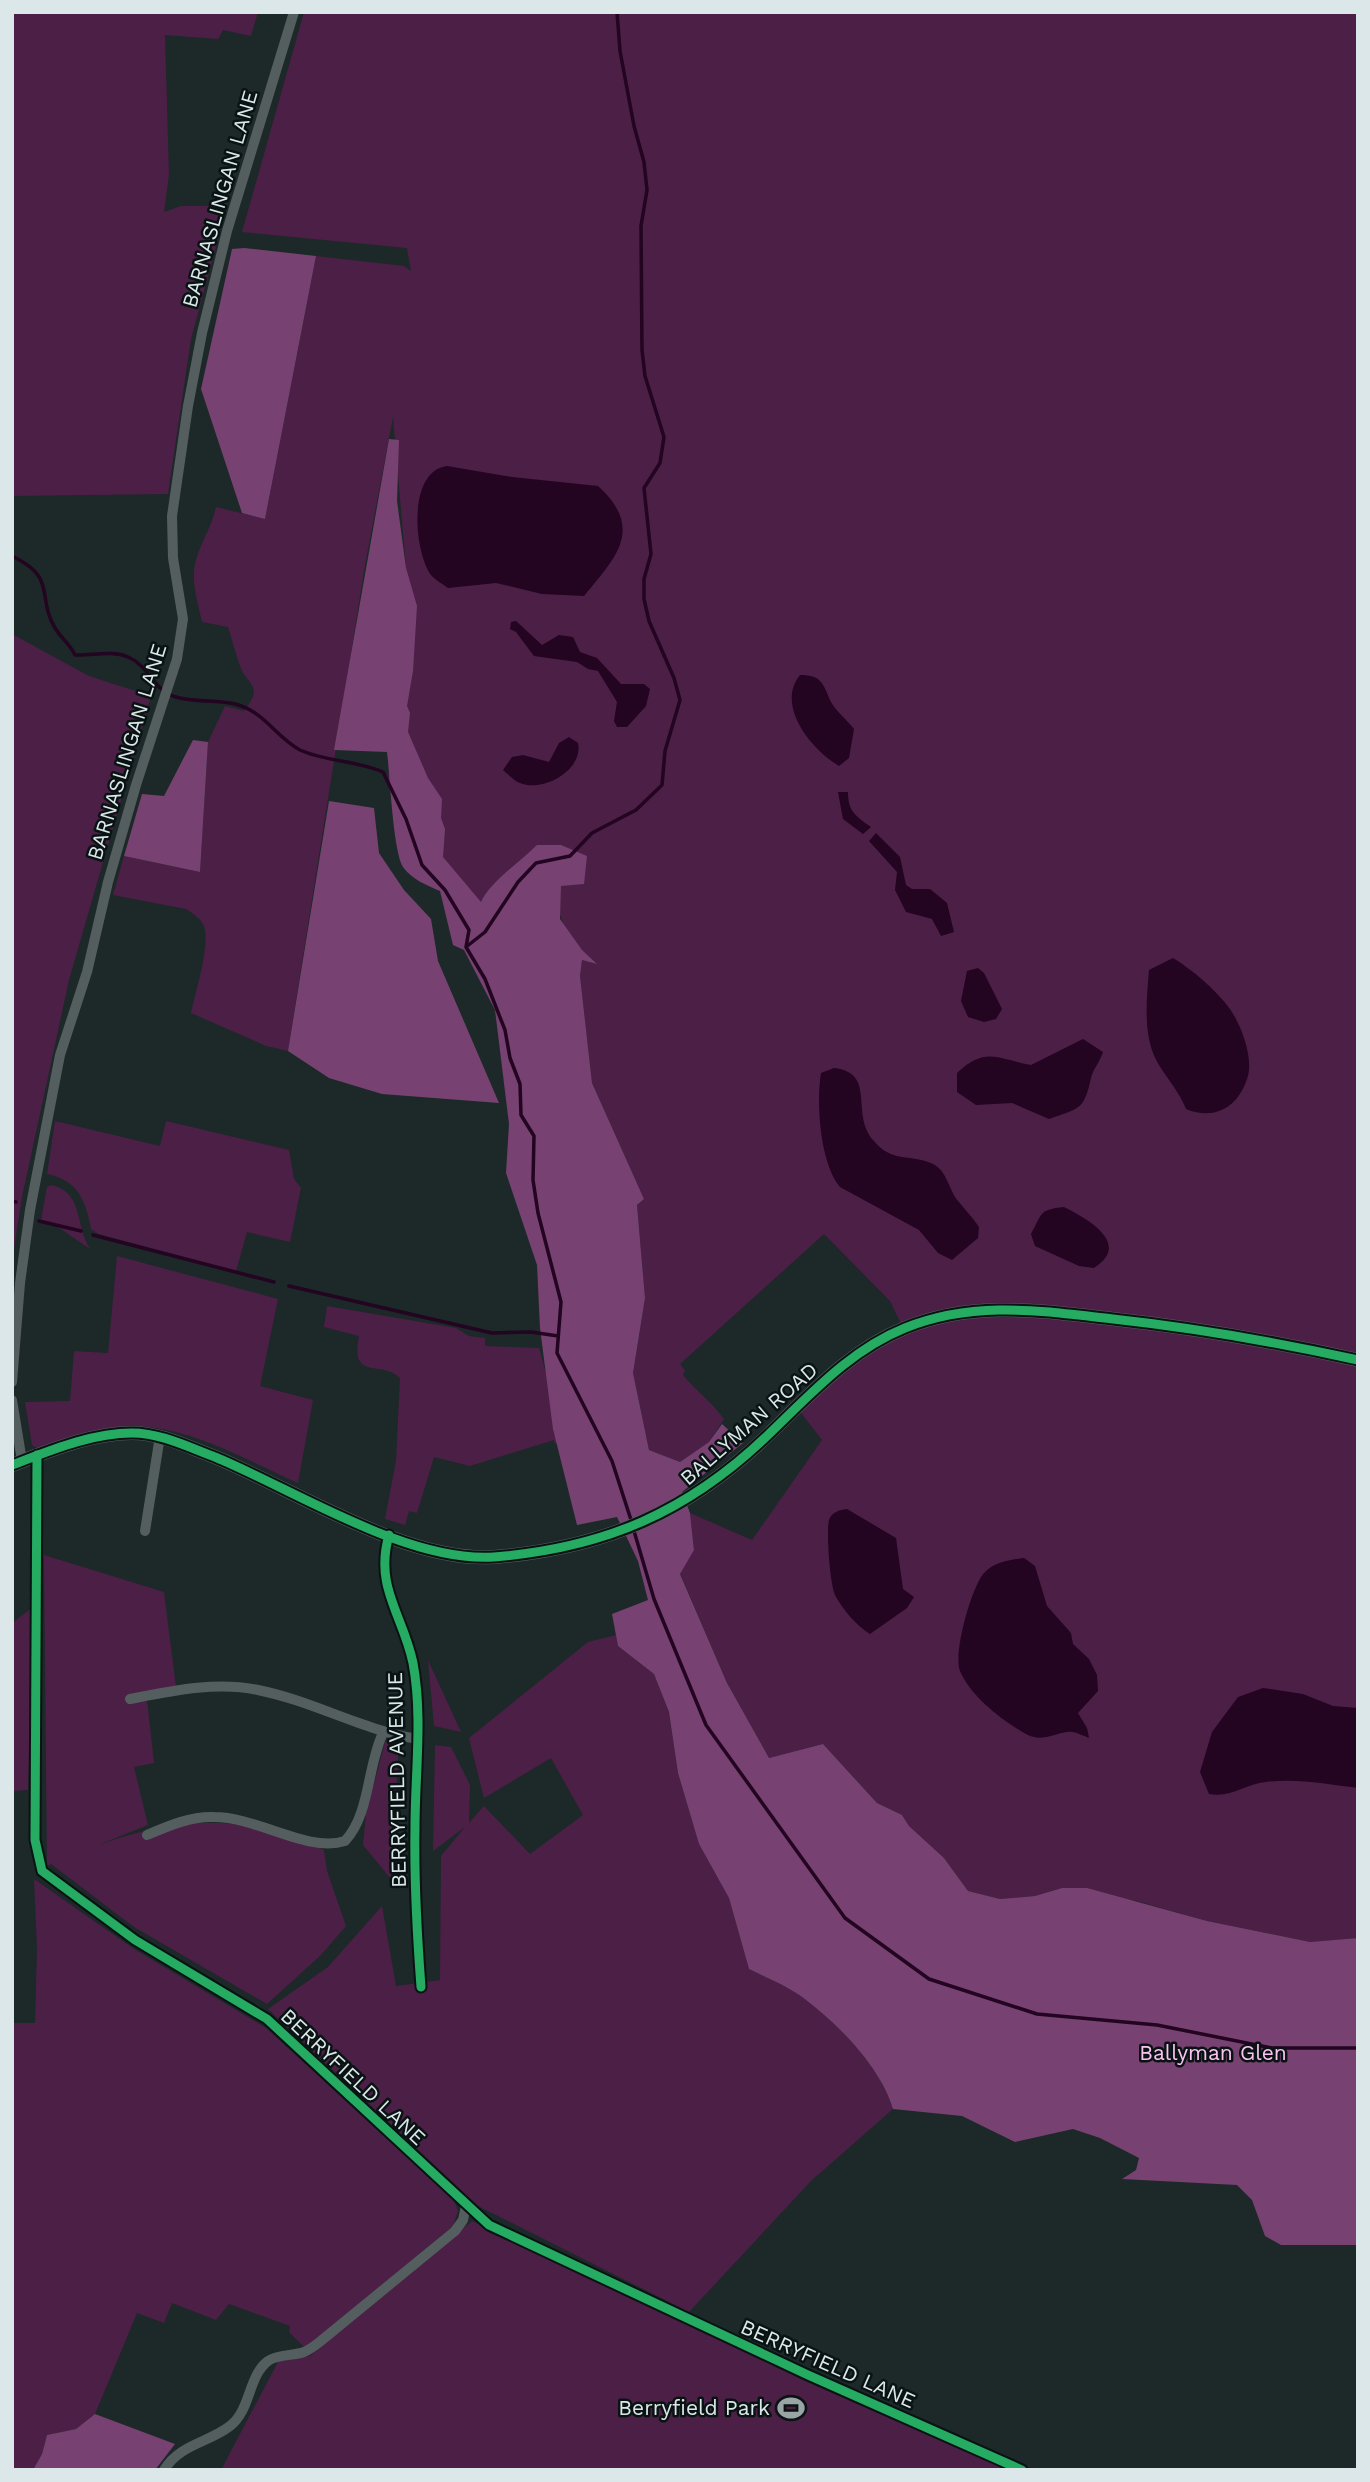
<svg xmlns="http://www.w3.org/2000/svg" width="1370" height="2482" font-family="'Work Sans',sans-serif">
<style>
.green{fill:#4c1f47}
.forest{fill:#774271}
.water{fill:#230421}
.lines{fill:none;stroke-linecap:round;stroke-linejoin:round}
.stream{stroke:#230421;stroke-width:3.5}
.street{stroke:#545e5e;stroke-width:10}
.secondary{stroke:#556060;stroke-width:14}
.cycleway-casing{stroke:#0a1313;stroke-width:13}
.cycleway{stroke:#26ab63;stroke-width:9}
.labels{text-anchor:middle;stroke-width:5;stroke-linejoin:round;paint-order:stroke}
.street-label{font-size:21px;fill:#dbe7e8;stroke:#0a1313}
.park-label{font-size:21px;fill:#fac3f0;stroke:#0a1313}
.poi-label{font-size:21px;fill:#dbe7e8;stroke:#0a1313;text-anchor:end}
</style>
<rect width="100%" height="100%" fill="#1d2828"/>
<path class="green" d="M12 12H258L251 36 223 30 218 39 165 35 169 175 164 212 181 206H227L191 339 168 494 12 496Z
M304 12H1358V1938L1310 1942 1207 1921 1137 1901 1062 1888 1035 1896 1000 1899 968 1891 944 1858 909 1826 902 1815 877 1803 823 1744 769 1758 727 1683 680 1573 694 1549 690 1513 752 1540 822 1440 799 1410 902 1326 890 1301 824 1234 680 1364 685 1370 683 1375C696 1391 712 1402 724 1419L709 1442 680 1462 649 1450 633 1373 645 1298 637 1205 644 1199 592 1083 580 976 582 960 595 963C574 944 550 917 561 886 565 876 579 865 587 856L484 916 406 819 388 782 406 568 393 417 365 565 288 1051 266 1046 191 1013C195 993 212 941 203 924 199 917 192 913 186 909L113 895 124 856 200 872 208 742 225 706 244 711C265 684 247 686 240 666 236 654 232 640 228 627L202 622C198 603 190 579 196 560 201 542 212 526 216 507L265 519 316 256 404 266 411 271 407 248 242 232Z
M12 634 89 676 151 696 69 980 22 1197 12 1261Z
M55 1121 160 1146 166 1121 289 1150 294 1179 301 1188 290 1242 247 1232 236 1271 99 1234 91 1229C86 1201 78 1180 47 1174Z
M51 1185C84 1192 75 1226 90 1249L61 1229 41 1220 47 1187Z
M117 1256 278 1299 260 1386 313 1400 298 1483C246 1460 189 1426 131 1426 100 1426 68 1440 37 1448L32 1445 25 1402 70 1401 74 1351 108 1353Z
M327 1306 456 1328 469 1336 485 1338V1346L539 1348 559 1421 571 1439 555 1444 554 1440 470 1466 434 1457 417 1513 409 1511 405 1525 385 1519 396 1461 400 1378C380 1359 350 1382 359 1336L324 1327Z
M44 1555 164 1592 176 1687 147 1700 154 1763 134 1767 148 1825 98 1845C180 1816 243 1813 324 1850L327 1871 346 1926 321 1955 267 2004 134 1927 51 1864 47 1866Z
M33 1607 28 1790 12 1791V1623Z
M616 1635 618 1646 654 1674 669 1712 678 1773 699 1844 729 1898 749 1969C767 1978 790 1987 806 2000 840 2026 881 2068 893 2109L811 2181 689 2312 478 2206 268 2009 328 1967 382 1906 396 1986 440 1980 441 1856 465 1827 433 1851 435 1745 451 1747 470 1785 469 1823 484 1806 530 1854 583 1815 551 1758 484 1798 469 1738 588 1642Z
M428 1660 461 1732 434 1726Z
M399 1741 391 1879 363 1845 366 1814 385 1742Z
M34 1879 134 1949 266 2028 454 2200 458 2211 453 2226 305 2348 289 2332 290 2326 229 2304 216 2320 172 2303 164 2323 137 2313 95 2414 76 2429 47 2435 42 2454 33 2470H12V2023H35L37 1948Z
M472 2221 1003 2465 1002 2470H221L279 2360 310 2356Z"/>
<path class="forest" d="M244 248 316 256 265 519 242 513 201 389 232 249Z
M389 439 399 440 397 501 406 568 417 606 413 671 407 706 410 713 408 732 428 778 442 799 441 818 445 829 443 857 481 902C490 882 520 862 537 845H561L587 856 584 884 561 886 560 919 582 950 597 964 582 960 580 976 592 1083 644 1199 637 1205 645 1298 633 1373 649 1450 680 1462 709 1442 722 1424 743 1443 682 1492 690 1513 694 1550 680 1574 727 1683 769 1758 823 1744 877 1803 902 1815 909 1826 944 1858 968 1891 1000 1899 1035 1896 1062 1888H1087L1207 1921 1310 1942 1358 1938V2245H1281L1265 2236 1252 2200 1237 2185 1122 2179 1136 2170 1139 2158 1100 2138 1073 2129 1015 2142 962 2116 893 2109C881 2068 840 2026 806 2000 790 1987 767 1978 749 1969L729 1898 699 1844 678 1773 669 1712 654 1674 618 1646 612 1614 648 1600 638 1561 617 1517 577 1525 553 1429 540 1328 537 1265 506 1173 509 1124 495 1010 464 950 453 945 440 891C428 886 411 879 403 867 393 851 390 775 387 752L334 750Z
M193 740 208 742 200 872 124 856 142 794 164 796Z
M329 801 374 808 379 853 404 890 431 919 438 961 499 1103 382 1094 329 1078 288 1051Z
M95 2414 175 2444 155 2470H33L42 2454 47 2435 76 2429Z"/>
<path class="water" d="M447 466 512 477 598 486C645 529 616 557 584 596L542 594 496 583 448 588C443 584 435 580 431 575 413 549 408 471 447 466Z
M516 621 542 645 559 635 573 637 580 652 597 658 621 684H644L650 689 646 706 627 727H617L614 721 617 702 598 671 588 669 577 662 534 656 516 632 510 629 511 622Z
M800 675C823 675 823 685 831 702 836 711 848 721 854 729L849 758 839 766C812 750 775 706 800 675Z
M569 737 578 743C584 769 544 793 520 783 514 781 508 774 503 770L512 757 523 755 549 762 559 743Z
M838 792H848C848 812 856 816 871 827L863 834 843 819Z
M876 833 900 857 906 885 912 889H930L947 903 954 932 941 936 932 919 906 912 895 890 897 872 869 841Z
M1173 958C1194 971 1215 989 1230 1009 1241 1025 1253 1056 1248 1076 1239 1107 1215 1121 1186 1109 1178 1087 1157 1069 1151 1047 1144 1023 1147 995 1149 970Z
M978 968 984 973 1002 1009 996 1019 984 1022 968 1017 961 1001 967 971Z
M1083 1039 1103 1052C1100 1062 1093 1069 1091 1078 1084 1110 1080 1108 1049 1119L1012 1103 976 1105 957 1092V1073C986 1046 997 1059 1031 1065Z
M834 1068C877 1073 850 1113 873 1140 892 1163 908 1154 931 1163 948 1170 948 1190 959 1202 966 1211 973 1218 979 1227L978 1238 952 1260 938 1253 919 1230 840 1187C820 1163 816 1103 821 1073Z
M1064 1207C1088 1219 1132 1244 1094 1268L1079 1266 1035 1246 1031 1234C1043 1212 1039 1210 1064 1207Z
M847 1509 896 1538 903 1589 914 1597 907 1608 870 1634C856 1625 845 1612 836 1597 830 1588 826 1531 829 1520 832 1512 839 1510 847 1509Z
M1024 1558 1035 1566 1047 1606 1071 1633 1073 1644 1089 1659 1097 1675 1098 1691 1078 1713 1087 1728 1089 1738C1084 1736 1078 1733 1073 1732 1059 1730 1044 1744 1026 1734 1003 1721 971 1697 960 1671 953 1654 971 1588 984 1573 994 1562 1010 1560 1024 1558Z
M1263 1688 1303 1694 1333 1706 1358 1708V1788C1327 1784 1297 1778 1266 1782 1245 1784 1231 1798 1209 1794L1200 1772 1212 1732 1238 1697Z"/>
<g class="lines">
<path class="stream" d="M12 556C58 578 36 596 55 628 61 638 70 644 75 655 92 656 111 650 128 657 150 666 153 691 176 697 195 703 216 699 235 704 264 711 276 737 300 750 326 762 355 760 383 772L406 819 422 865 445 890 469 930 466 947 485 979 505 1030 510 1058 520 1084 521 1115 534 1136 533 1180 538 1213 561 1302 557 1353 612 1461 632 1523
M466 947 485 932 518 882 536 863 570 856 592 833 636 810 662 785 665 751 680 700 674 678 649 621 644 599V579L651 554 644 488 660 463 664 437 645 376 642 350 641 226 647 190 644 162 634 126 620 51 617 12
M12 1201 16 1202
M39 1221 81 1231
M93 1235 274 1282
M289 1286 492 1333 531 1332 558 1336
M634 1531 654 1599 706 1725 845 1918 929 1979 1037 2014 1157 2025 1272 2048H1358"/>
<path class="street" d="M12 1382 20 1283 30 1210 60 1055 87 972 108 882 136 785 177 659 183 619 173 558 172 516 188 406 202 333 227 231 294 12
M12 1400 22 1461
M37 1455 35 1840 42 1871 135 1940 267 2019 489 2225 808 2375 1022 2470
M145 1531 160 1436
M389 1535C374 1587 403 1615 413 1663 423 1717 415 1773 415 1828 414 1881 417 1934 421 1987
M130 1699C171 1691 216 1681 258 1690 313 1701 362 1730 418 1739
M147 1835C168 1826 191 1816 214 1817 258 1817 307 1853 345 1841 370 1815 367 1766 383 1733
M164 2470C180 2444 208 2443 230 2426 251 2410 248 2376 268 2361 278 2354 293 2356 304 2352 311 2349 317 2344 322 2340L455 2231 463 2220 466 2206"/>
<path class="secondary" d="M12 1465C49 1451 91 1433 132 1433 161 1433 188 1447 215 1457 295 1490 407 1563 494 1557 605 1548 688 1512 768 1435 810 1395 850 1350 905 1328 975 1300 1040 1311 1113 1319 1196 1328 1276 1342 1358 1360"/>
<defs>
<path id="cycleway" d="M37 1455 35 1840 42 1871 135 1940 267 2019 489 2225 808 2375 1022 2470
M12 1465C49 1451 91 1433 132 1433 161 1433 188 1447 215 1457 295 1490 407 1563 494 1557 605 1548 688 1512 768 1435 810 1395 850 1350 905 1328 975 1300 1040 1311 1113 1319 1196 1328 1276 1342 1358 1360
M389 1535C374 1587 403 1615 413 1663 423 1717 415 1773 415 1828 414 1881 417 1934 421 1987"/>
</defs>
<use href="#cycleway" class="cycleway-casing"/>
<use href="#cycleway" class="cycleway"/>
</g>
<defs>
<symbol id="stadium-bare" viewBox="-9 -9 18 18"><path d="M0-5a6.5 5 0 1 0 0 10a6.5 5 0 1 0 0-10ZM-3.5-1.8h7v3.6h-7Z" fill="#98a4a5" stroke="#0a1313" stroke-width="2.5" paint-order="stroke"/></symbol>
</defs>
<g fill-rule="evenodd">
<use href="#stadium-bare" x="772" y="2389" width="38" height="38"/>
</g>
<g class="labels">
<g class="street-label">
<text transform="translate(220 199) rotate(-74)" y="7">BARNASLINGAN LANE</text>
<text transform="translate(127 752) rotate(-73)" y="7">BARNASLINGAN LANE</text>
<text transform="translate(749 1424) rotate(-41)" y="7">BALLYMAN ROAD</text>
<text transform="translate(397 1780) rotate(-91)" y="7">BERRYFIELD AVENUE</text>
<text transform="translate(353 2077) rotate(43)" y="7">BERRYFIELD LANE</text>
<text transform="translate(828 2364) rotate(24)" y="7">BERRYFIELD LANE</text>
</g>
<g class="park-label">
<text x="1213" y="2060">Ballyman Glen</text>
</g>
<g class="poi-label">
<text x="770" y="2415">Berryfield Park</text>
</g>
</g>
<rect width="1370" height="2482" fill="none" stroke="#dbe7e8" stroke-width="28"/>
</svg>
